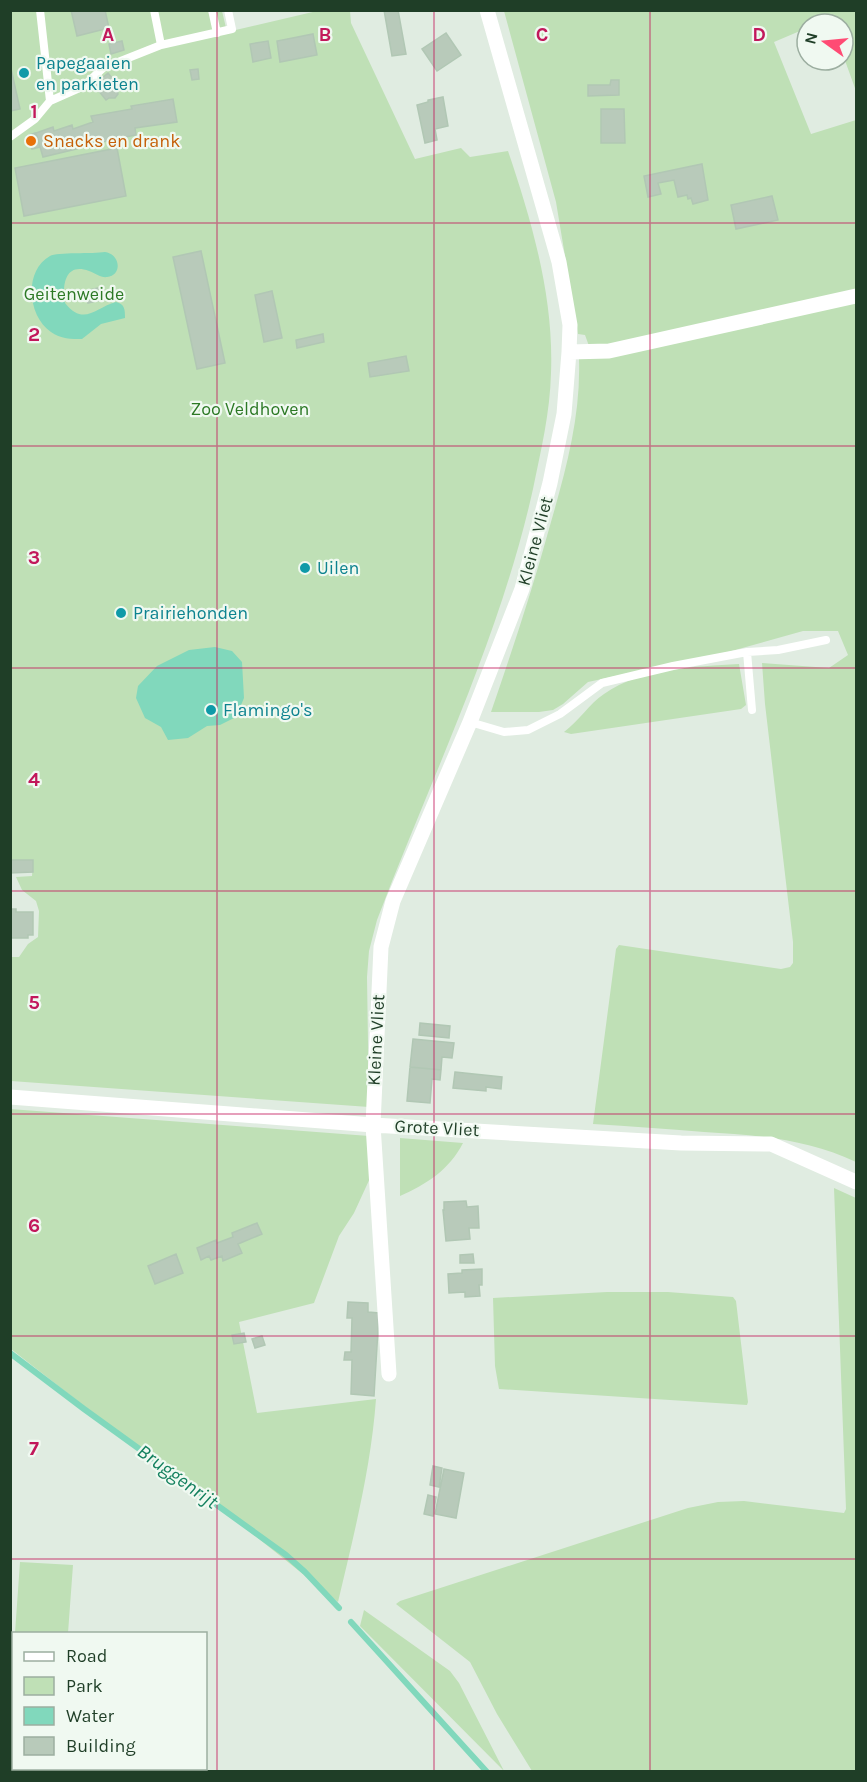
<svg xmlns="http://www.w3.org/2000/svg" width="867" height="1782" font-family="Karla,sans-serif">
<style>
.green{fill:#bfe0b6}
.water{fill:#81d8bc}
.lines{fill:none;stroke-linecap:round;stroke-linejoin:round}
.stream{stroke:#81d8bc;stroke-width:6}
.building{fill:#b8caba;stroke:#b1c7b4;stroke-width:1.5}
.service{stroke:#fff;stroke-width:8}
.minor{stroke:#fff;stroke-width:15}
.grid{fill:none;stroke:#c2185b;stroke-width:1.5;stroke-opacity:0.55}
.culture-dot{fill:#0f9aa8;stroke:#f0f9f1;stroke-width:2}
.food-dot{fill:#e8710a;stroke:#f0f9f1;stroke-width:2}
.labels{text-anchor:middle;stroke-width:4.5;stroke-linejoin:round;paint-order:stroke}
.culture-label{font-size:18px;fill:#0d838f;stroke:#f0f9f1;text-anchor:start}
.food-label{font-size:18px;fill:#c56008;stroke:#f0f9f1;text-anchor:start}
.park-label{font-size:18px;fill:#2c7925;stroke:#f0f9f1}
.street-label{font-size:18px;fill:#1f3e27;stroke:#f0f9f1}
.water-label{font-size:20px;font-style:italic;fill:#13805e;stroke:#f0f9f1}
.grid-label{font-size:20px;text-anchor:middle;font-weight:bold;fill:#c2185b;stroke:#f0f9f1;stroke-width:4.5;stroke-linejoin:round;paint-order:stroke}
</style>
<rect width="100%" height="100%" fill="#e0ece1"/>
<path class="green" d="M11 11H222L227 32 317 11H350L351 23 415 159 461 148 470 157 508 151C532 222 554 297 551 373 550 413 541 450 533 489 500 638 431 778 377 920L369 951 367 977 369 1107 11 1081 10 957H19L28 944 38 937 39 911 36 901 22 890 16 877 32 876 33 860H10Z
M504 11H856V91L843 55V24H807V28L774 42 811 134 856 120V293L610 350 589 346 585 335 578 334 556 202Z
M856 301V1162C808 1139 756 1135 704 1132 667 1129 630 1126 593 1124L616 949 619 945 781 969 790 967 793 963V942L765 704 762 663 829 668 848 655 838 631H803L728 652 588 682 563 704 553 710 539 712H491C512 651 532 591 549 529 565 473 581 418 579 359Z
M739 664 746 705 741 709 571 734 564 732C579 721 589 704 604 694 643 667 694 667 739 664Z
M10 1109 369 1136 371 1176 354 1213 339 1236 314 1303 239 1322 257 1413 376 1399C371 1468 354 1534 338 1602L220 1508 138 1448 11 1349Z
M400 1138 463 1143C449 1170 427 1184 400 1196Z
M834 1188 856 1198V1771H532L497 1714 470 1662 396 1604 400 1601 688 1508 718 1502 744 1501 844 1513 846 1509Z
M607 1292H668L733 1297 736 1301 748 1402 747 1405 499 1389 495 1366 493 1298Z
M20 1562 73 1565 68 1633H15Z
M364 1610 450 1671 459 1683 504 1771 360 1626Z
M13 1650 14 1768 58 1769V1771H11L10 1690Z"/>
<path class="water" d="M105 252C120 254 123 275 107 277 101 278 95 273 89 271 65 262 62 285 65 303 84 327 96 307 116 302 125 304 125 310 125 318L101 324 82 339C72 339 60 339 51 332 28 317 23 271 50 256 57 252 93 254 105 252Z
M215 647 232 651 242 662 244 698 236 717 220 725 207 726 188 738 168 740 161 727 145 718 136 698 138 686 157 666 189 650Z"/>
<g class="lines">
<path class="stream" d="M10 1353 84 1409 286 1555 305 1572 339 1608
M351 1622 487 1772"/>
</g>
<path class="building" d="M71 10H105L109 28 77 36Z
M384 10H398L406 54 392 56Z
M446 33 461 55 437 71 422 49Z
M313 34 317 55 280 62 277 41Z
M122 41 124 50 111 54 109 44Z
M268 41 271 58 253 62 250 44Z
M10 64 20 109 10 111Z
M198 69 199 79 192 80 190 70Z
M108 73 120 88 117 90 118 94 115 98H109L106 100 94 85Z
M611 80H619V95L588 96V85H610Z
M443 97 448 126 435 129 437 140 425 143 417 105 428 102V100Z
M173 99 177 122 135 128 136 135 81 146V148L43 157 36 133 53 127 54 131 72 125 73 129 93 122 91 116 132 109 131 106Z
M601 109H624L625 143H601Z
M35 133 40 147 32 149 27 136Z
M117 148 126 196 24 216 15 168Z
M702 164 708 200 693 204 691 198 688 199 687 195 678 197 674 180 658 183 661 194 648 197 644 176Z
M772 196 778 220 736 229 731 205Z
M201 251 225 363 197 369 173 257Z
M98 288 101 300 88 303 85 291Z
M272 291 282 338 264 342 255 295Z
M323 334 324 342 297 348 296 340Z
M406 356 409 371 370 377 368 363Z
M10 860H33V872L10 873Z
M10 909H16V912H33V935H28V938H10Z
M420 1023 450 1026 449 1038 419 1035Z
M413 1039 454 1043 452 1058 442 1057 441 1070 410 1067Z
M410 1067 441 1070 440 1080 432 1079 430 1103 407 1101Z
M455 1072 502 1077 501 1089 486 1087V1091L453 1088Z
M466 1201 467 1207 478 1206 479 1228H469L470 1239 446 1241 443 1210H444V1202Z
M257 1223 262 1234 238 1244 242 1253 223 1261 222 1256 211 1260 209 1256 201 1260 197 1248 216 1240 217 1243 233 1237 232 1233Z
M176 1254 183 1273 155 1284 148 1266Z
M473 1254 474 1263H460V1255Z
M482 1269V1285H479L480 1296 465 1297V1292L449 1293 448 1274 462 1273V1270Z
M348 1302 368 1303V1312L379 1313 374 1396 351 1394 352 1360H344L345 1352H351L352 1318H347Z
M244 1333 246 1342 234 1344 232 1335Z
M262 1336 265 1345 255 1348 252 1339Z
M433 1466 442 1468 439 1487 430 1485Z
M444 1469 464 1473 456 1518 435 1514Z
M428 1495 436 1497 433 1516 424 1514Z"/>
<g class="lines">
<path class="service" d="M40 10 50 101
M154 10 161 45
M212 10 217 33
M10 137 35 119 50 101 84 86 103 68 161 45 232 29 228 10
M747 652 752 710
M470 722 504 732 528 730 560 714 602 683 673 666 747 652 778 650 826 640"/>
<path class="minor" d="M569 352 609 351 856 296
M10 1097 373 1125 681 1143 771 1144 856 1182
M389 1374 373 1125 381 947 393 901 470 722 522 589 550 483 564 414 569 352 570 325 559 262 487 10"/>
</g>
<path class="grid" d="M217 10V1772M434 10V1772M650 10V1772M10 223H856M10 446H856M10 668H856M10 891H856M10 1114H856M10 1336H856M10 1559H856"/>
<g class="culture-dot">
<circle cx="24" cy="73" r="6"/>
<circle cx="305" cy="568" r="6"/>
<circle cx="121" cy="613" r="6"/>
<circle cx="211" cy="710" r="6"/>
</g>
<circle class="food-dot" cx="31" cy="141" r="6"/>
<g class="labels">
<g class="culture-label">
<text x="36" y="69">Papegaaien<tspan x="36" dy="21">en parkieten</tspan></text>
<text x="317" y="574">Uilen</text>
<text x="133" y="619">Prairiehonden</text>
<text x="223" y="716">Flamingo's</text>
</g>
<g class="food-label">
<text x="43" y="147">Snacks en drank</text>
</g>
<g class="park-label">
<text x="74" y="300">Geitenweide</text>
<text x="250" y="415">Zoo Veldhoven</text>
</g>
<g class="street-label">
<text transform="translate(535 541) rotate(-75)" y="6">Kleine Vliet</text>
<text transform="translate(376 1040) rotate(-87)" y="6">Kleine Vliet</text>
<text transform="translate(437 1128) rotate(3)" y="6">Grote Vliet</text>
</g>
<g class="water-label">
<text transform="translate(178 1476) rotate(36)" y="7">Bruggenrijt</text>
</g>
</g>
<g class="grid-label">
<text x="108" y="41">A</text>
<text x="325" y="41">B</text>
<text x="542" y="41">C</text>
<text x="759" y="41">D</text>
<text x="34" y="118">1</text>
<text x="34" y="341">2</text>
<text x="34" y="564">3</text>
<text x="34" y="786">4</text>
<text x="34" y="1009">5</text>
<text x="34" y="1232">6</text>
<text x="34" y="1455">7</text>
</g>
<rect width="867" height="1782" fill="none" stroke="#1f3e27" stroke-width="24"/>
<rect x="12" y="1632" width="195" height="138" fill="#f0f9f1" stroke="#9caea0" stroke-width="1.5"/>
<rect x="24" y="1652" width="30" height="9" fill="#ffffff" stroke="#9caea0" stroke-width="1.5"/>
<text x="66" y="1662" font-size="18" fill="#1f3e27">Road</text>
<rect x="24" y="1677" width="30" height="18" fill="#bfe0b6" stroke="#9caea0" stroke-width="1.5"/>
<text x="66" y="1692" font-size="18" fill="#1f3e27">Park</text>
<rect x="24" y="1707" width="30" height="18" fill="#81d8bc" stroke="#9caea0" stroke-width="1.5"/>
<text x="66" y="1722" font-size="18" fill="#1f3e27">Water</text>
<rect x="24" y="1737" width="30" height="18" fill="#b8caba" stroke="#9caea0" stroke-width="1.5"/>
<text x="66" y="1752" font-size="18" fill="#1f3e27">Building</text>
<g transform="translate(825 42) rotate(285)"><circle r="28" fill="#f0f9f1" stroke="#9caea0" stroke-width="1.5"/>
<path d="M0-4.5L10 22L0 15L-10 22Z" fill="#ff4b74"/>
<text y="-9" font-size="16" font-weight="bold" text-anchor="middle" fill="#1f3e27">N</text>
</g>
</svg>
